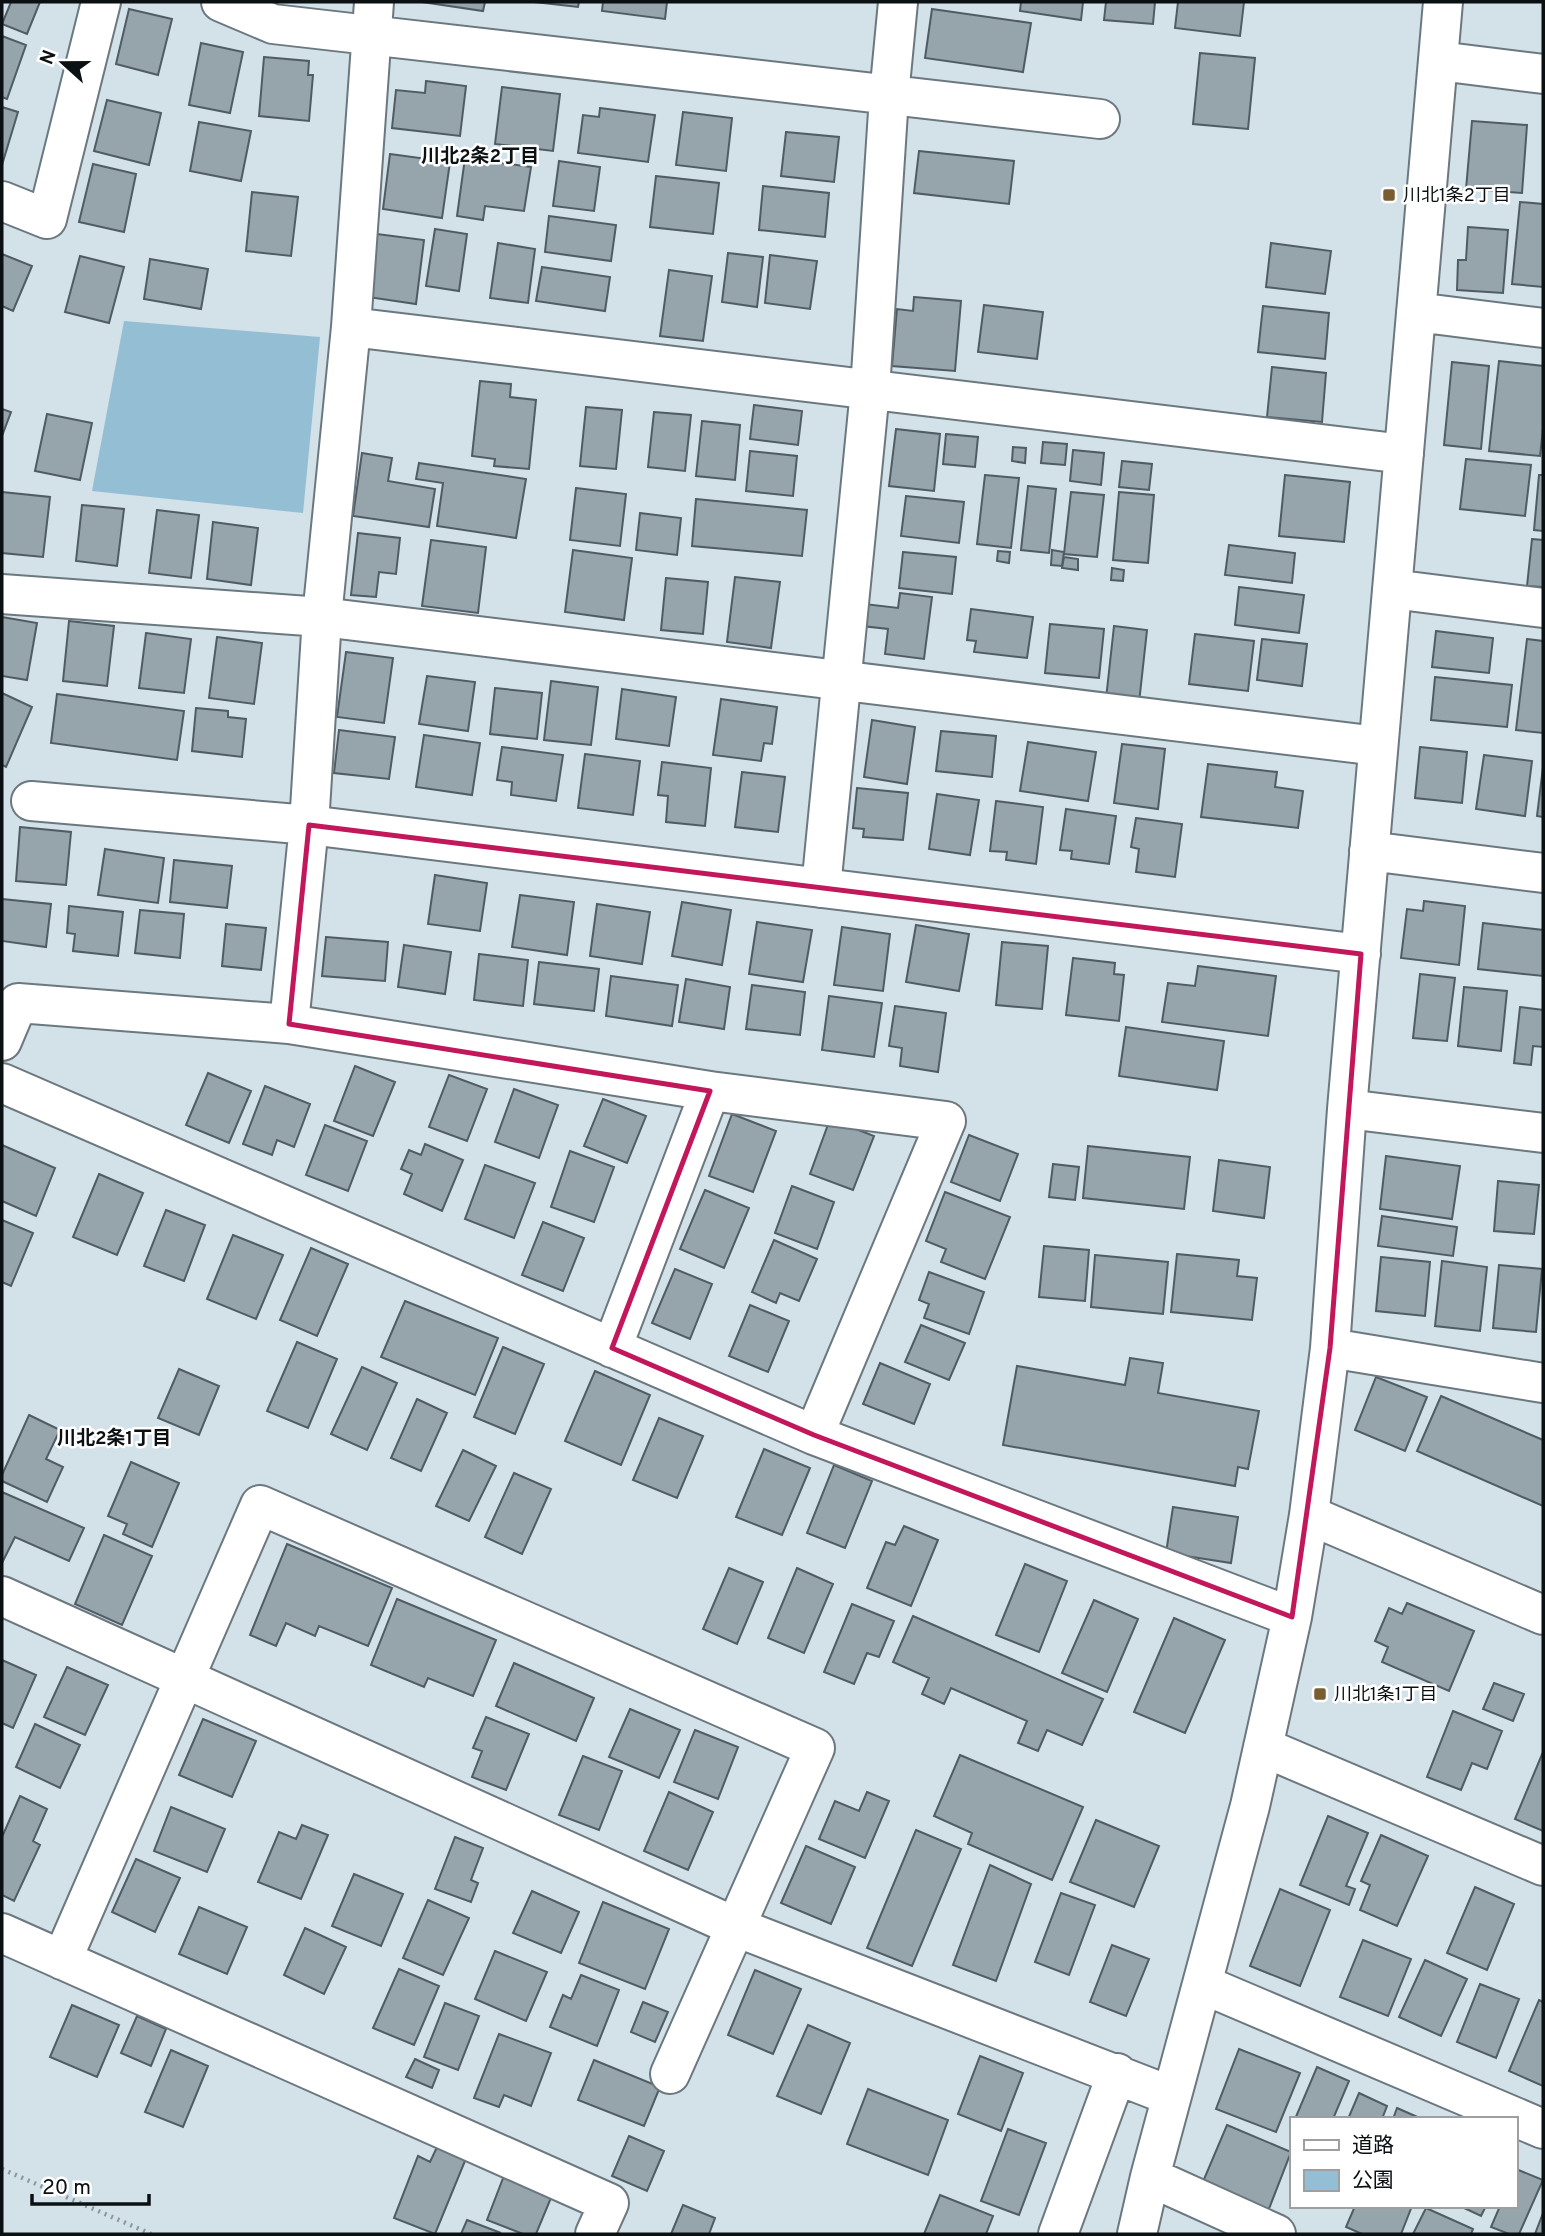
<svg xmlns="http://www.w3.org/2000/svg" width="1545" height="2236" font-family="Overpass,'Noto Sans JP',sans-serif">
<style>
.green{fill:#94bed4}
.building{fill:#96a4ab;stroke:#505c63;stroke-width:2}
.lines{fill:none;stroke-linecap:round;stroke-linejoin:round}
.minor-casing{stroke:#6b787f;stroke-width:42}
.path{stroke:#8c979d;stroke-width:4.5;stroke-dasharray:2 5;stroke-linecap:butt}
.minor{stroke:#fff;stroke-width:38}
.marked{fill:none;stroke:#c2185b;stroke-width:5;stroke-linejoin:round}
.poi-dot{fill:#785e30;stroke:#fff;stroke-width:2.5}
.labels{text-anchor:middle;stroke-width:5;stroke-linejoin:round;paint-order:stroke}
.poi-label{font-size:18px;fill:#0b1012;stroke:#fff;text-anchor:start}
.neighbourhood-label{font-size:19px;font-weight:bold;fill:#0b1012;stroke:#fff}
</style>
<rect width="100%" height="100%" fill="#d3e1e9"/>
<path class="green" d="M124 321 320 337 303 513 92 491Z"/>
<path class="building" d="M11 2H40L27 34 2 24Z
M422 2H485L483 11Z
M534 2H579L578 7Z
M603 2H667L665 19 602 11Z
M1021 2H1083L1081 20 1020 11Z
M1106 2H1155L1153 24 1104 20Z
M1178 2H1244L1240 36 1175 28Z
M129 9 172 19 158 75 116 64Z
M932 9 1031 23 1023 72 925 58Z
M2 36 26 45 7 99 2 97Z
M201 43 243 52 230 113 189 105Z
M1200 53 1255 58 1248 129 1193 124Z
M264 57 309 61 308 75H313L309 121 259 116Z
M426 81 466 86 460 136 392 128 396 90 425 93Z
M502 87 560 94 553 151 495 144Z
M107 100 161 113 149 165 94 151Z
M2 107 18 112 2 165Z
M600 108 655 115 648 162 578 153 583 115 599 117Z
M683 112 732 118 726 171 676 165Z
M1472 121 1527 125 1522 193 1466 189Z
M199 122 251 131 241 181 190 171Z
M786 132 839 137 834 182 781 176Z
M919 151 1014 161 1009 204 914 193Z
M390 154 450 162 442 218 383 209Z
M465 158 531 167 524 211 485 206 483 220 457 216Z
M559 161 600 167 594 211 553 206Z
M93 164 136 174 124 232 79 222Z
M656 176 719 183 713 234 650 227Z
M763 186 829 193 825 237 759 230Z
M252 192 298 197 291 256 246 251Z
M1520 202 1543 204V287L1512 284Z
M549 216 616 225 611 261 545 252Z
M1468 227 1508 230 1503 293 1457 290 1458 260H1466Z
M435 229 467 234 459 291 426 286Z
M377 234 424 240 416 304 368 297Z
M498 243 535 249 528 303 490 298Z
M1271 243 1331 251 1325 294 1266 287Z
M728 253 763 257 757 307 722 302Z
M2 254 32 266 13 311 2 306Z
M770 255 817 261 810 309 765 303Z
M80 256 124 267 109 323 65 312Z
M150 259 208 269 201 309 144 299Z
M542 267 610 277 605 311 536 301Z
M669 270 712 276 703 341 660 336Z
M914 297 961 301 955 371 892 366 897 309 913 311Z
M984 305 1043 312 1037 359 978 352Z
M1263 306 1329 313 1325 359 1258 352Z
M1499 361 1543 366V429L1540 456 1489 451Z
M1452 362 1489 366 1481 449 1444 445Z
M1272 367 1326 373 1322 422 1267 417Z
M480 381 511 384 510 397 536 400 529 469 494 466 495 459 472 456Z
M754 405 802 411 798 445 750 439Z
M586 407 622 410 616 469 580 466Z
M2 409 11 412 2 436Z
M654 412 691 415 685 471 648 467Z
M47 414 92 423 80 480 35 471Z
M702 421 740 425 735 480 696 476Z
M896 429 940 434 934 491 889 486Z
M946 434 978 437 975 467 943 464Z
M1043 442 1067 444 1065 465 1041 463Z
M1013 447 1026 448 1025 463 1012 461Z
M1073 450 1104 453 1101 485 1070 481Z
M750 451 797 456 793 496 746 491Z
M362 453 392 458 388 481 435 489 429 527 353 516Z
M1466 459 1531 465 1525 516 1460 509Z
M1122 461 1152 464 1149 490 1119 487Z
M419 463 526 479 516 538 437 526 443 483 416 479Z
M985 475 1019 478 1011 548 977 544Z
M1285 475 1350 482 1344 542 1279 536Z
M1539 475H1543V531L1534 530Z
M1028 486 1056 489 1049 553 1021 550Z
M576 488 626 494 620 546 570 540Z
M2 492 50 497 43 557 2 553Z
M1071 492 1104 495 1097 557 1064 554Z
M1119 492 1154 495 1148 563 1113 560Z
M906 496 964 502 959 543 901 536Z
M696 499 807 510 802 556 692 546Z
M82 505 124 509 117 566 76 561Z
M157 510 199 515 191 578 149 573Z
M640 513 681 518 677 555 636 550Z
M213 522 258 528 251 585 207 579Z
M358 533 400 538 396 574 379 572 376 597 351 595Z
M1532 539 1543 540V587L1527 586Z
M431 540 486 547 478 613 422 606Z
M1229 545 1295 553 1292 583 1225 575Z
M573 550 632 558 624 620 565 612Z
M1052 550 1064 552 1062 566 1051 565Z
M998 551 1010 552 1009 563 997 561Z
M903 552 956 557 952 594 899 588Z
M1064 557 1078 559V570L1062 568Z
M1112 568 1124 570 1123 581 1111 580Z
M735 577 780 582 771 648 727 642Z
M666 578 708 582 703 634 661 630Z
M1239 587 1304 595 1299 633 1235 625Z
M900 593 932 597 924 659 885 654 888 629 862 626 865 604 898 608Z
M971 609 1033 617 1027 658 974 652 976 641 967 640Z
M2 617 37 623 27 680 2 676Z
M69 621 114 626 107 686 63 681Z
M1050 624 1104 629 1099 678 1045 673Z
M1114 626 1147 630 1139 703 1106 699Z
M1436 631 1493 638 1489 673 1432 667Z
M146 633 191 639 184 693 139 688Z
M1195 634 1254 641 1248 691 1189 684Z
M217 637 262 643 254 704 209 698Z
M1262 639 1307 644 1302 686 1257 680Z
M1527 639 1543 641V733L1516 730Z
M346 652 393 658 384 723 337 717Z
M427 676 475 682 468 731 419 724Z
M1435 677 1512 685 1507 727 1431 720Z
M551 681 598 687 591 745 544 740Z
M495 688 542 693 537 739 490 734Z
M622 689 676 697 669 746 616 739Z
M2 693 32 707 6 767 2 765Z
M57 694 184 711 177 760 51 743Z
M721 699 777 707 772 744 764 743 761 761 713 755Z
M196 708 228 711V717L246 719 242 757 192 751Z
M872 720 915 727 907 784 864 777Z
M339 730 395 737 389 779 334 773Z
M941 731 996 736 992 777 936 771Z
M424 735 480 743 472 795 416 787Z
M1028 742 1096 752 1088 801 1020 791Z
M1122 744 1165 749 1158 809 1114 803Z
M502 747 563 755 556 801 511 795 512 782 497 780Z
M1420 747 1467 752 1462 803 1415 798Z
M585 754 640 761 633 815 578 808Z
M1484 755 1532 761 1525 816 1476 809Z
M662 762 711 768 705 826 666 822 668 796 658 795Z
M1208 764 1277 772 1275 787 1303 791 1298 828 1201 817Z
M1543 767V817L1537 816Z
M742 772 785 777 778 832 735 827Z
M857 788 908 793 903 840 863 837 864 829 853 828Z
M937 794 979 800 970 855 929 849Z
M996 801 1043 807 1036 864 1006 860 1007 852 990 851Z
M1066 809 1116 816 1109 864 1071 859 1072 851 1060 850Z
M1136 818 1182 824 1175 877 1136 872 1139 849 1131 847Z
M20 827 71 832 66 885 16 881Z
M105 849 164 858 158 903 98 895Z
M174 860 232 866 227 908 170 902Z
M435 875 487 883 480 931 428 924Z
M520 895 574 902 567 955 512 947Z
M2 899 51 904 46 947 2 941Z
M1424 901 1465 906 1459 965 1401 958 1407 909 1423 911Z
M682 902 731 910 722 965 672 956Z
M597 904 650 912 642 964 590 956Z
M69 906 123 912 118 956 73 951 75 934 67 933Z
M140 910 184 914 180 958 135 953Z
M757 922 812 930 803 982 749 974Z
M1483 923 1543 930V976L1478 969Z
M226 924 266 928 261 970 222 966Z
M916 925 969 934 959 991 906 982Z
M842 927 890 934 883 991 834 985Z
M326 937 388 942 385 981 322 976Z
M1002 942 1048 946 1042 1009 996 1005Z
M404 945 451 952 445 994 398 987Z
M479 954 528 960 523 1006 474 1000Z
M1073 958 1115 963 1114 974 1124 975 1119 1021 1066 1015Z
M539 962 599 969 594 1011 534 1004Z
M1198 966 1276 976 1268 1036 1162 1022 1168 983 1195 986Z
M1420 974 1455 978 1447 1041 1413 1038Z
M611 976 678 985 672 1026 606 1016Z
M686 979 730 987 724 1029 679 1022Z
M752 985 805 992 800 1035 746 1029Z
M1464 987 1507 991 1501 1051 1458 1046Z
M829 996 882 1003 874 1057 822 1050Z
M895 1006 946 1013 938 1072 900 1066 902 1048 889 1046Z
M1520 1007 1543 1010V1047L1533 1046 1531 1065 1514 1063Z
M1126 1027 1224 1041 1217 1090 1119 1076Z
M355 1066 395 1082 373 1136 334 1121Z
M208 1073 251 1091 229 1143 186 1125Z
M449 1075 487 1089 467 1141 429 1127Z
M265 1086 310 1104 294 1147 277 1140 272 1155 243 1144Z
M514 1089 558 1105 539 1158 495 1142Z
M603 1099 646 1116 627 1163 584 1146Z
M732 1114 776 1131 753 1192 709 1176Z
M830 1119 874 1136 853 1190 810 1174Z
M325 1125 367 1141 348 1191 306 1175Z
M969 1135 1018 1154 1000 1201 951 1182Z
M425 1144 463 1160 442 1211 404 1194 412 1174 401 1169 409 1150 421 1155Z
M2 1145 55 1168 36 1216 2 1201Z
M1088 1146 1190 1157 1184 1209 1083 1198Z
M570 1151 614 1167 594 1222 551 1207Z
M1386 1156 1460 1166 1452 1219 1380 1209Z
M1219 1160 1270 1167 1264 1218 1213 1211Z
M1053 1164 1079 1167 1075 1200 1049 1197Z
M485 1165 535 1183 514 1238 465 1219Z
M99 1174 143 1193 117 1255 73 1237Z
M1498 1181 1539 1185 1534 1234 1494 1231Z
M792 1186 834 1202 817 1249 775 1233Z
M705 1190 749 1208 724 1268 680 1249Z
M945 1192 1010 1217 985 1279 941 1262 946 1249 926 1241Z
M166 1210 205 1225 184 1281 144 1266Z
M1382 1216 1457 1227 1453 1256 1378 1246Z
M2 1220 33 1233 11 1286 2 1282Z
M543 1222 584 1238 563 1291 522 1275Z
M233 1235 283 1255 256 1319 207 1299Z
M774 1240 817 1259 799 1301 780 1293 776 1303 752 1292Z
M1044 1246 1089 1250 1085 1301 1039 1297Z
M311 1248 348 1264 317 1336 280 1320Z
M1177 1254 1239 1260 1237 1276 1257 1278 1252 1320 1171 1312Z
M1095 1255 1168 1262 1163 1314 1091 1307Z
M1381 1257 1430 1262 1425 1316 1376 1311Z
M1442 1261 1487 1267 1480 1331 1435 1326Z
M1499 1265 1542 1269 1536 1332 1493 1328Z
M675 1269 712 1284 690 1339 652 1323Z
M929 1272 984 1292 969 1334 924 1318 929 1304 919 1300Z
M405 1301 498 1338 475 1395 381 1357Z
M750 1305 789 1321 768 1372 729 1356Z
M921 1325 965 1343 949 1380 905 1362Z
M297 1342 337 1359 308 1428 267 1411Z
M503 1347 544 1364 515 1434 474 1417Z
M1130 1358 1163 1363 1158 1393 1259 1411 1248 1469 1238 1467 1235 1486 1003 1445 1017 1366 1125 1385Z
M880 1363 930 1384 914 1424 863 1404Z
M362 1367 397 1383 367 1450 331 1434Z
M179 1369 219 1386 199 1435 158 1418Z
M595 1371 650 1395 621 1465 565 1441Z
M1376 1377 1427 1397 1405 1451 1355 1430Z
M1441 1396 1543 1440V1506L1417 1451Z
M417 1399 447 1413 421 1471 391 1458Z
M29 1415 60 1430 46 1459 63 1467 47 1502 2 1481V1475Z
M659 1418 703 1436 677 1498 633 1480Z
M764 1449 810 1468 782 1535 736 1517Z
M463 1450 496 1466 469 1521 436 1506Z
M131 1462 179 1483 152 1547 123 1534 127 1524 108 1516Z
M834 1465 872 1481 845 1548 807 1533Z
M514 1473 551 1489 522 1554 485 1537Z
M2 1492 84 1528 69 1561 15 1537 2 1563Z
M1173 1507 1238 1517 1231 1563 1166 1553Z
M904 1526 938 1540 911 1606 867 1588 886 1542 895 1545Z
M104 1535 152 1556 122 1625 75 1604Z
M287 1544 392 1588 368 1646 319 1626 315 1636 286 1623 276 1646 250 1635Z
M1025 1564 1067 1581 1039 1652 996 1635Z
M729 1568 763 1582 737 1644 703 1629Z
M797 1568 833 1584 804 1653 768 1638Z
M397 1599 496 1640 473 1696 428 1678 424 1687 371 1665Z
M1094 1600 1138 1619 1107 1692 1062 1673Z
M1407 1603 1474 1631 1449 1691 1382 1662 1388 1647 1375 1641 1389 1608 1402 1614Z
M852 1604 894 1621 879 1657 867 1653 854 1684 824 1672Z
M913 1616 1103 1699 1082 1745 1047 1730 1038 1751 1018 1743 1027 1721 951 1688 944 1704 922 1694 929 1678 893 1662Z
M1174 1618 1225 1640 1185 1733 1134 1712Z
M2 1660 36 1675 13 1728 2 1723Z
M514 1663 594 1698 576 1741 496 1706Z
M67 1667 108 1685 85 1735 44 1717Z
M1494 1683 1524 1694 1513 1721 1483 1709Z
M630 1709 680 1730 659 1778 609 1757Z
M1453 1711 1502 1731 1487 1769 1472 1763 1461 1790 1427 1777Z
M486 1717 529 1734 506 1790 472 1777 482 1751 473 1748Z
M203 1719 256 1741 232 1797 179 1775Z
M35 1724 80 1745 60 1788 16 1767Z
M695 1730 738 1747 718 1799 674 1782Z
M1543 1752V1831L1515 1819Z
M960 1755 1083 1807 1052 1880 968 1844 972 1833 934 1816Z
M583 1756 622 1771 599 1830 559 1815Z
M669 1792 713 1812 688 1870 644 1851Z
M867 1792 889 1801 865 1858 819 1839 835 1801 859 1811Z
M20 1796 47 1809 33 1841 40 1845 14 1901 2 1895V1837Z
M171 1807 225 1829 207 1872 154 1851Z
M1328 1816 1368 1833 1346 1886 1355 1889 1349 1905 1300 1885Z
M1096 1820 1159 1846 1134 1907 1070 1882Z
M302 1825 328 1835 301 1899 258 1882 279 1832 296 1839Z
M916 1830 961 1849 912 1966 867 1948Z
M1381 1835 1428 1856 1397 1926 1360 1910 1370 1885 1361 1881Z
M455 1837 483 1848 471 1880 478 1883 471 1902 435 1889Z
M806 1846 855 1867 831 1924 781 1903Z
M136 1859 180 1878 155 1932 112 1912Z
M990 1865 1031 1884 996 1981 953 1965Z
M354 1874 403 1894 381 1946 332 1926Z
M1475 1887 1514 1904 1487 1970 1447 1953Z
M1280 1889 1330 1910 1300 1986 1250 1966Z
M532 1891 579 1912 561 1953 513 1933Z
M1061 1893 1095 1905 1069 1975 1035 1962Z
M428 1900 469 1918 443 1975 403 1958Z
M603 1902 669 1929 645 1989 579 1963Z
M199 1907 247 1927 227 1974 179 1954Z
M305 1928 346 1947 324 1994 284 1975Z
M1363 1940 1411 1959 1388 2016 1340 1997Z
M1112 1945 1149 1959 1126 2016 1090 2002Z
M495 1951 547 1972 526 2021 475 1999Z
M1425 1960 1467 1979 1441 2036 1399 2017Z
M399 1969 439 1986 414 2045 373 2028Z
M755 1970 801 1989 773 2054 728 2035Z
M581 1975 619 1990 597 2046 550 2027 563 1995 571 1999Z
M1480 1984 1519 1999 1496 2058 1457 2042Z
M1539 2000 1543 2002V2086L1509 2071Z
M643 2002 668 2012 655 2042 631 2032Z
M445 2003 479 2016 458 2070 424 2057Z
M72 2005 119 2025 97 2077 50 2057Z
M137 2016 166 2029 151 2066 121 2053Z
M808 2025 850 2043 821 2114 777 2096Z
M499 2034 551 2053 531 2106 504 2095 499 2107 474 2098Z
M1239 2049 1300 2073 1276 2132 1216 2109Z
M171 2050 208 2066 183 2127 145 2112Z
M980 2056 1023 2073 1001 2131 958 2114Z
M415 2059 439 2070 432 2088 406 2077Z
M594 2060 660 2087 644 2126 578 2100Z
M1317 2067 1349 2081 1333 2119H1295Z
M868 2089 948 2120 928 2175 847 2144Z
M1359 2093 1387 2106 1382 2119H1348Z
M1397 2108 1422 2119H1393Z
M1227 2125 1291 2152 1265 2219 1199 2191Z
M1008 2129 1046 2143 1019 2215 981 2201Z
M629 2136 664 2151 647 2191 612 2176Z
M438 2145 467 2156 435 2234 394 2218 418 2156 430 2162Z
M1516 2169 1543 2180 1519 2234H1509L1491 2227 1500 2206H1515Z
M505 2173 553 2193 536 2234H523L487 2220Z
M940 2195 993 2216 986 2234H924Z
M683 2205 715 2218 709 2234H671Z
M1355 2206H1412L1401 2234H1362L1346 2227Z
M1460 2206H1486L1481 2216Z
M1426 2208 1473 2229 1471 2234H1413Z
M1543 2213V2234H1535Z
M467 2220 501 2233 461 2234Z"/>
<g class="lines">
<defs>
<path id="minor" d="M221 2 273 24 1100 119
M1439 61 1543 74
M2 201 47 219 101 2
M1416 312 1543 328
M351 327 1404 454
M1392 589 1543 608
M2 594 322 617 1378 746
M31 801 309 825 1361 954
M1369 851 1543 873
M821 888 870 390 889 96 898 2
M289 1024 309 825 322 617 351 327 374 2
M2 1041 18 1003 289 1024 710 1091 946 1121 814 1435
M2 1083 814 1435 1292 1617
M1347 1109 1543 1133
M612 1348 710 1091
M1330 1348 1543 1383
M1309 1515 1543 1615
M2 1596 736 1927 1171 2096
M1263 1747 1543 1866
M2 1933 609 2203 595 2234
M62 1960 260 1505 815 1748 670 2074
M1202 1984 1543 2129
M1150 2177 1276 2234
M1058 2234 1117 2073
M1137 2234 1150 2177 1250 1806 1292 1617 1309 1515 1330 1348 1347 1109 1443 2"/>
</defs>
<use href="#minor" class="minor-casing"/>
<path class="path" d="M2 2169 151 2234"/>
<use href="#minor" class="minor"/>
</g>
<path class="marked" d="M309 825 1361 954 1330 1348 1292 1617 814 1435 612 1348 710 1091 289 1024Z"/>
<g class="poi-dot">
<rect x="1382" y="188" width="14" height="14" rx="3.5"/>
<rect x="1313" y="1687" width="14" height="14" rx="3.5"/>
</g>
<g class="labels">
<g class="poi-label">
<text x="1403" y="201">川北1条2丁目</text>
<text x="1334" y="1700">川北1条1丁目</text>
</g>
<g class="neighbourhood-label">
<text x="480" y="162">川北2条2丁目</text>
<text x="114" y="1444">川北2条1丁目</text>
</g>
</g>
<rect width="1545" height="2236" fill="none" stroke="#0b1012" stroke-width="7"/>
<rect x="1290" y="2117" width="228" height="91" fill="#ffffff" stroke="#9d9fa0" stroke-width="2"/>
<rect x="1304" y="2140" width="35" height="10" fill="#ffffff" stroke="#9d9fa0" stroke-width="2"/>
<text x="1352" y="2152" font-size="21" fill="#0b1012">道路</text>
<rect x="1304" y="2170" width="35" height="21" fill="#94bed4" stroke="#9d9fa0" stroke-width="2"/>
<text x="1352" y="2187" font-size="21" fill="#0b1012">公園</text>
<g transform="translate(63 63) rotate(291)" stroke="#ffffff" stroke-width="5" paint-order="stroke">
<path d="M0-5L12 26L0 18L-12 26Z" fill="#0b1012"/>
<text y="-10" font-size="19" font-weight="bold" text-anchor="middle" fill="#0b1012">N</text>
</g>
<path d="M32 2194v10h117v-10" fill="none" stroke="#0b1012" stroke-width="3.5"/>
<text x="42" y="2194" font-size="21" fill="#0b1012" stroke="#ffffff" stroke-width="5" paint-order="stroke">20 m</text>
</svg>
